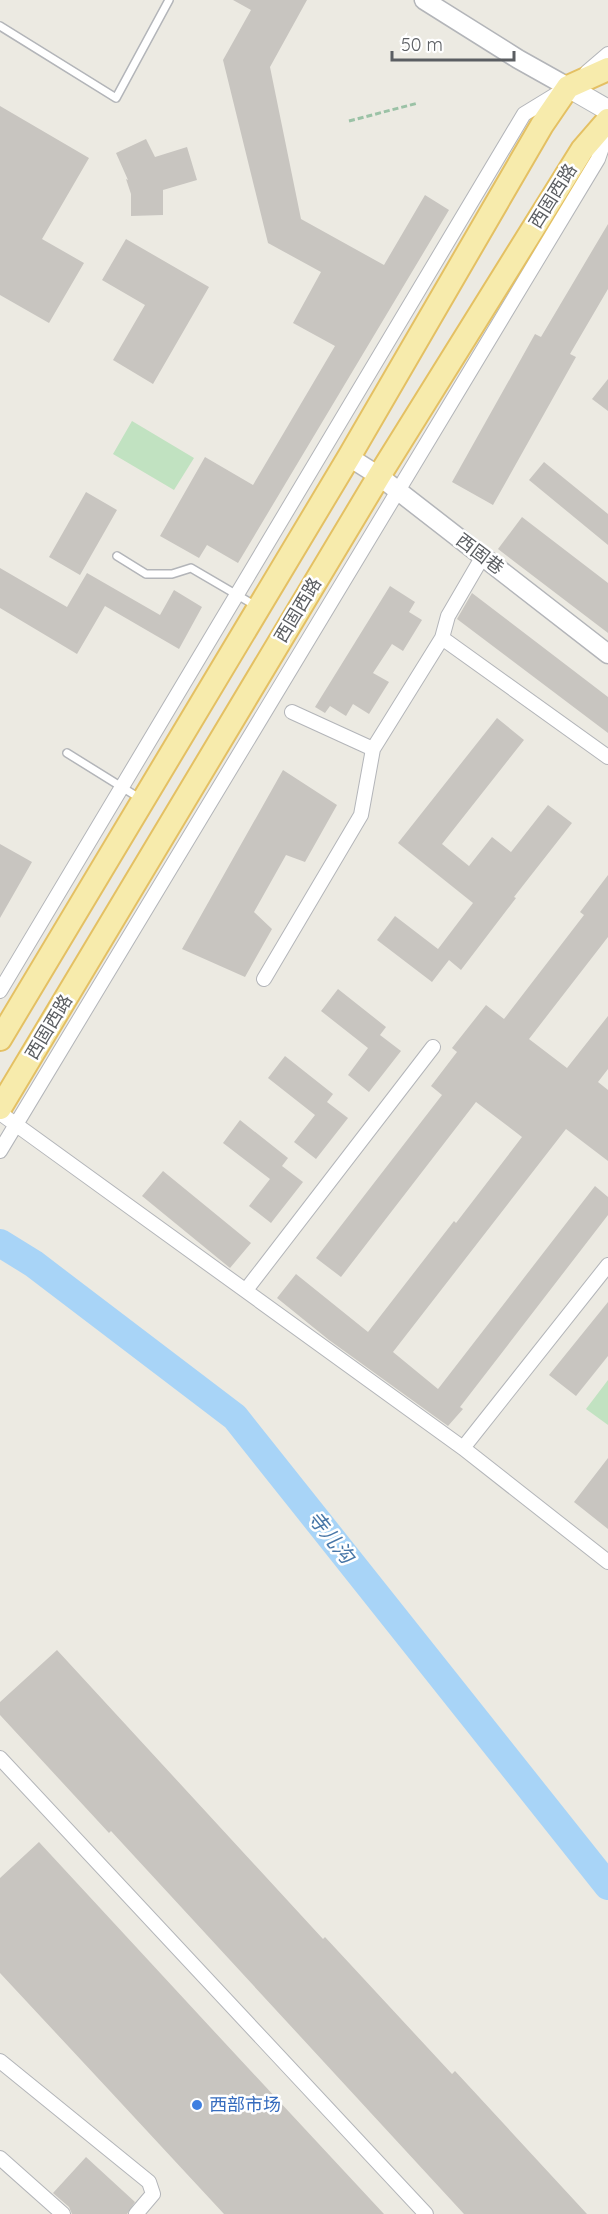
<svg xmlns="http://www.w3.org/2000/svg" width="608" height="2214" font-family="Quicksand,'Noto Sans SC',sans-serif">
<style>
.green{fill:#c1e2c1}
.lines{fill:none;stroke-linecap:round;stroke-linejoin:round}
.river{stroke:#a8d4f7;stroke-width:28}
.building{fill:#c8c5c0}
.service-casing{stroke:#b3b5b9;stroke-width:10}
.minor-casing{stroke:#b3b5b9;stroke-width:16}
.tertiary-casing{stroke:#b3b5b9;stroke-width:21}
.secondary-casing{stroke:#b4b7bb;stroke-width:22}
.primary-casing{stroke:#e4c063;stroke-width:26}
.path{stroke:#9bc2a6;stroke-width:3;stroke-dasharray:6 3;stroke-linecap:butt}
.service{stroke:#fff;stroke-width:7}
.minor{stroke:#fff;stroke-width:14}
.tertiary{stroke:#fff;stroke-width:18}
.secondary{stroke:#fff;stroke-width:20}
.primary{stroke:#f7ebac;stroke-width:22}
.shop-dot{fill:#3f7fe0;stroke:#fff;stroke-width:2}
.labels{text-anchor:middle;stroke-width:5;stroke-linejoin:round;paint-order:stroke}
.street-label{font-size:18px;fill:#5b5e62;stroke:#fff}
.shop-label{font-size:18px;fill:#366cbe;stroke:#fff;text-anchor:start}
.water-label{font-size:20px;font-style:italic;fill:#4776a7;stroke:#fff}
</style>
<rect width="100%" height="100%" fill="#eceae2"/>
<path class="green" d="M132 421 194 458 174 490 113 454Z
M608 1380V1425L586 1409Z"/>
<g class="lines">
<path class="river" d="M0 1243 34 1264 235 1417 608 1886"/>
</g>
<path class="building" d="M233 0H307L270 67 301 219 384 265 425 195 449 210 238 563 207 545 199 558 160 536 205 457 253 485 335 346 293 323 321 272 268 243 223 60 251 10Z
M0 106 89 158 42 239 84 263 49 323 0 295Z
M146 139 155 157 187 147 197 180 163 190V215L131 216V194L126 179 128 180 116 153Z
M608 224V289L570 354 576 357 493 505 452 482 535 334 541 337Z
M126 239 209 287 153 384 113 360 145 305 102 280Z
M608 379V411L592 399Z
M544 462 608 514V545L529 480Z
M86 492 117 510 80 575 49 557Z
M522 517 608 583V633L498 549Z
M0 568 67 607 87 573 160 615 174 590 202 607 179 649 105 606 77 654 0 608Z
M390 586 415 602 409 612 422 620 403 651 392 644 373 673 389 682 369 714 353 704 346 716 330 706 325 713 315 707Z
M472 593 608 697V733L457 619Z
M497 718 524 740 442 844 469 866 492 837 511 852 548 805 572 823 514 897 516 898 461 970 449 960 432 982 377 940 395 916 438 949 473 903 398 843Z
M283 770 337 805 305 862 286 855 254 912 272 929 245 977 182 949Z
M0 844 32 862 0 918Z
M608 875V937L529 1039 567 1068 608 1016V1069L598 1082 608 1090V1161L566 1129 393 1352 438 1389 595 1186 608 1197V1215L460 1407 463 1409 448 1426 329 1340 277 1298 296 1274 368 1332 454 1221 456 1223 522 1137 476 1102 341 1277 316 1258 442 1095 431 1086 457 1052 452 1048 486 1005 504 1019 584 915 580 912Z
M338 989 386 1027 380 1035 401 1051 369 1092 348 1075 368 1048 321 1011Z
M285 1056 333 1094 327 1102 348 1118 316 1159 294 1142 315 1115 268 1078Z
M240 1120 288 1158 282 1166 303 1182 271 1223 249 1206 270 1179 223 1143Z
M163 1171 251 1243 230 1268 142 1196Z
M608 1302V1356L576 1396 549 1375Z
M608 1458V1529L574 1502Z
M57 1650 323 1939 325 1937 452 2074 455 2071 587 2214H464L111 1831 109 1833 0 1715V1702Z
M39 1842 211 2028 384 2214H224L109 2090 0 1973V1878Z
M86 2157 135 2202 127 2214H72L69 2207 53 2193Z"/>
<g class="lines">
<defs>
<path id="service" d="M0 26 116 98 169 0
M117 556 146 574H172L191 568 256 606
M67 753 141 799"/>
<path id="minor" d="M587 72 608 54
M442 638 448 616 483 556
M373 749 442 638 608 757
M264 979 361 815 373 749 292 712
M0 991 524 114 560 92
M0 1113 463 1448 608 1562
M0 1151 598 159 608 130
M246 1290 433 1047
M463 1448 608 1265
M0 1758 426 2214
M0 2061 149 2182 153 2194 136 2214
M0 2158 63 2214"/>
<path id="tertiary" d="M424 0 518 59 568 87
M349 457 379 476 608 654"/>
<path id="secondary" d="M568 87 608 110"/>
<path id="primary" d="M0 1039 349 457 542 125 568 87 608 69
M0 1108 379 476 582 150 608 120"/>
</defs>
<use href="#service" class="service-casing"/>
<use href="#minor" class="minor-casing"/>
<use href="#tertiary" class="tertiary-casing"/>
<use href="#secondary" class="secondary-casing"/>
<use href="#primary" class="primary-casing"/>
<path class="path" d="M349 121 418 103"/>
<use href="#service" class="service"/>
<use href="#minor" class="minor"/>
<use href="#tertiary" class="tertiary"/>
<use href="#secondary" class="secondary"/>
<use href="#primary" class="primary"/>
</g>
<circle class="shop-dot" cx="197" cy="2105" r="6"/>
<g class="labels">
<g class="street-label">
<text transform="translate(553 196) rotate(-58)" y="6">西固西路</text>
<text transform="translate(480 554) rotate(37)" y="6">西固巷</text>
<text transform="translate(298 610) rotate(-59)" y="6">西固西路</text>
<text transform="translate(49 1027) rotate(-59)" y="6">西固西路</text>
</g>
<g class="shop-label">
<text x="209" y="2111">西部市场</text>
</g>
<g class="water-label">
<text transform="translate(331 1537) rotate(51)" y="7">寺儿沟</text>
</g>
</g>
<path d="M392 51v9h122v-9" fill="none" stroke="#5b5e62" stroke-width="3"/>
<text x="401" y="51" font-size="18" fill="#5b5e62" stroke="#ffffff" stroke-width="4.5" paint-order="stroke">50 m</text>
</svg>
